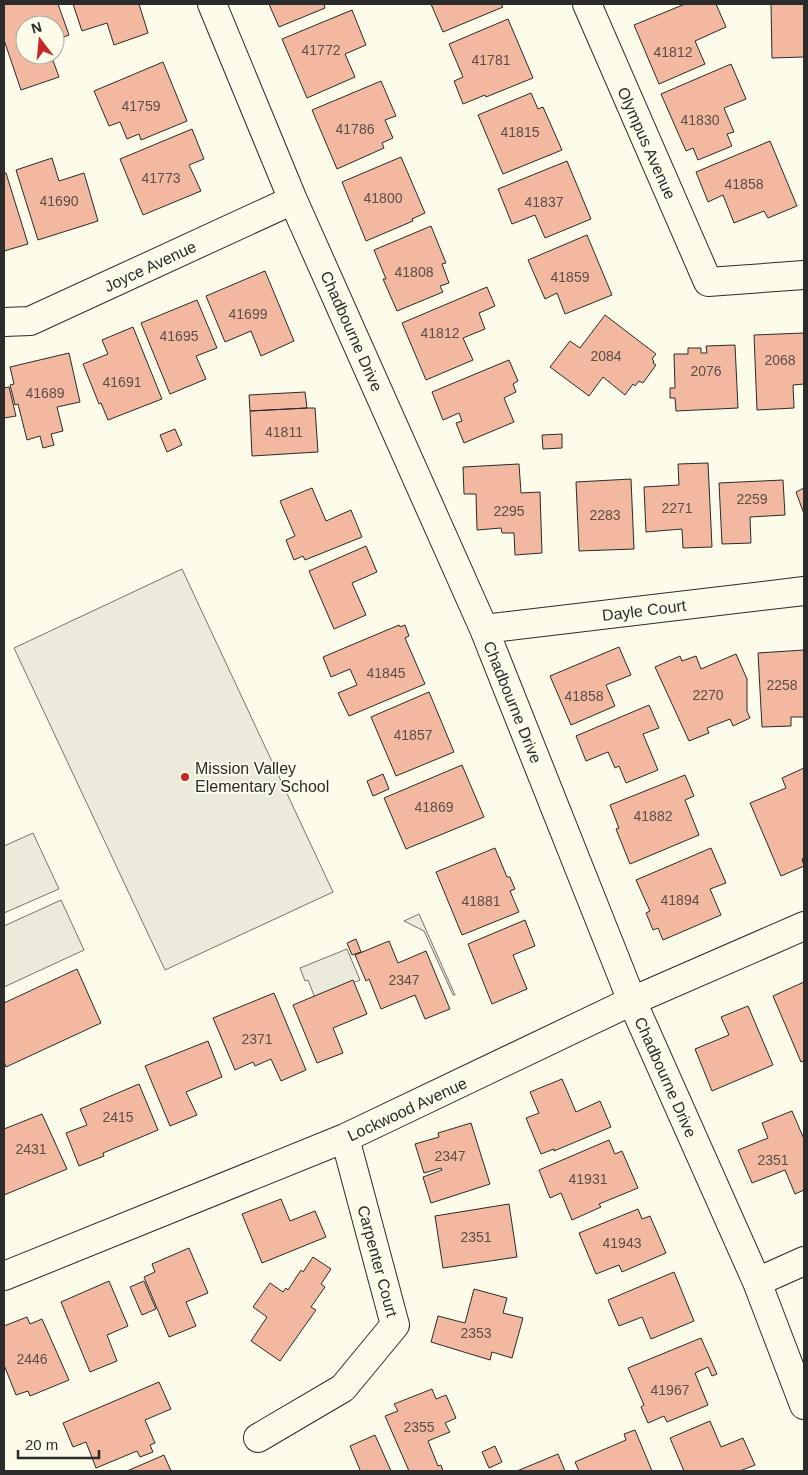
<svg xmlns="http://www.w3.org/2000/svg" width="808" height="1475" font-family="Helvetica,sans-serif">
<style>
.green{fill:#ecebdb;stroke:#74746e}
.building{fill:#f2b8a0;stroke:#2b2b2b}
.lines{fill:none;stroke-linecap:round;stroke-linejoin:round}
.minor-casing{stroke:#2b2b2b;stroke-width:30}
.minor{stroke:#fdfbea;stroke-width:28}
.poi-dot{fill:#c62828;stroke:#fdfbea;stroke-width:2}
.labels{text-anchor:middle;stroke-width:4;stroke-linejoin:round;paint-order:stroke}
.number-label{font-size:14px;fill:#5d4e48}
.street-label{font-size:16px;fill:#2b2b2b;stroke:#fdfbea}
.poi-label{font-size:16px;fill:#2b2b2b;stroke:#fdfbea;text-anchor:start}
</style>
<rect width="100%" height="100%" fill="#fdfbea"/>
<path class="green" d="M182 569 333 892 165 970 14 648Z
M33 833 59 889 4 913V846Z
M61 900 84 950 4 987V926Z
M419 914 455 995H453L424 931 404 921Z
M347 949 360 980 315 998 308 980 305 981 300 968Z"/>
<path class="building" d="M4 4H58L69 35 55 40V25H25V55H51L59 77 21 90 4 40Z
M73 4H139L148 33 114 45 107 23 82 31Z
M269 4H326L324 5 325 8 279 27Z
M431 4H501L503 7 443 32Z
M685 4H716L726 27 695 41 705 64 659 84 634 25Z
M771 4H804V57L772 58Z
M352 10 366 45 345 54 355 77 307 98 282 39Z
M508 19 533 78 486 97 485 95 463 104 454 81 463 77 449 44Z
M163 62 187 121 141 140 139 134 127 139 120 122 109 126 94 91Z
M731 64 746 99 724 108 734 132 727 134 732 146 698 160 693 148 686 151 661 94Z
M381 81 396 116 385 120 393 138 382 143 384 148 337 169 312 110Z
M531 93 538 109 543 107 562 150 503 174 478 115Z
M192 129 204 159 189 165 201 191 143 215 120 159Z
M770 141 797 206 768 218 764 211 734 223 723 195 708 202 696 172Z
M401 157 425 213 412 219 413 221 366 241 342 182Z
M52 158 59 181 84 173 98 221 38 240 16 170Z
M567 161 591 219 545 238 535 215 512 224 498 189Z
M4 173H6L28 244 4 251Z
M431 226 446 263 442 264 449 283 440 286 443 292 397 311 383 279H386L374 250Z
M587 235 612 295 565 314 557 293 545 299 528 260Z
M265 271 294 341 261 356 251 331 225 342 206 296Z
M487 287 495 306 479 313 485 329 463 338 473 360 426 380 402 323Z
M197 300 217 348 196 356 206 379 170 394 141 323Z
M605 315 656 354 652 359 654 361 653 363 656 365 643 383 639 381 635 386 633 384 625 395 603 377 589 396 550 367 570 341 580 348Z
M133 327 162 399 108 420 101 403 99 404 83 364 108 354 102 340Z
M804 333V384L793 385 794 408 757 410 754 335Z
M735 345 738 408 676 411 675 398H670V388H675L674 354H688V348H701V353H707L706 346Z
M69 353 80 402 57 407 63 431 51 434 54 445 43 448 40 436 27 440 18 404 15 405 10 385 14 384 10 367Z
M509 360 518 381 513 384 516 392 504 398 514 422 464 443 456 423 462 421 459 413 443 420 432 392Z
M9 387 16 416 4 418V421V388Z
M305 392 307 408 250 411 249 395Z
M307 408H315L318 452 252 456 250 411Z
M175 429 182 445 167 452 160 435Z
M562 434V448L543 449 542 435Z
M708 463 712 547 683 548 682 529 646 532 644 487 679 485 678 464Z
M519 464 521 493 540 492 542 553 515 555 514 533H502L501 528 477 530 476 494H464L463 467Z
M631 479 634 549 579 551 576 482Z
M783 480 785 515 750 517 751 543 722 544 719 483Z
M312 488 326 521 351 510 362 537 305 560 303 556 294 560 286 540 295 536 280 501Z
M804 488V514L796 492Z
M366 546 377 572 352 583 366 615 334 629 309 571Z
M399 625 400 627 405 625 409 636 405 638 425 684 349 716 338 693 357 685 350 669 331 677 323 657Z
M619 647 631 675 606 685 615 706 571 725 550 676Z
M804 650V717H791V726L762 727 758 653Z
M736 654 747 679V711L750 718 733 726 730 719 707 728 709 733 689 741 655 667 680 656 682 661 696 656 701 669Z
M429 692 454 752 396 776 371 717Z
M649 705 659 728 643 734 658 770 626 783 619 766 615 768 608 752 586 761 576 736Z
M462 765 484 817 406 849 384 798Z
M804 768V858L802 859 804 866 781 876 750 803 786 788 782 778Z
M383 774 389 789 373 796 367 781Z
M685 775 694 796 685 800 699 835 630 864 616 829 619 828 610 805Z
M495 848 507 877H510L515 889 510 891 519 912 462 935 436 872Z
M711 848 726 883 710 889 721 915 663 940 658 928 653 930 646 913 650 911 636 880Z
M525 920 535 946 513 955 527 989 492 1004 468 944Z
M356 939 361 952 352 955 347 943Z
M389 941 398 963 426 951 450 1009 425 1019 415 995 381 1009 369 979 366 981 355 955Z
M77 969 101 1023 6 1067 4 1061V1003Z
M353 980 367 1014 333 1028 343 1053 317 1063 293 1005Z
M804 982V1061L801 1062 773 996Z
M274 993 306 1070 281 1081 271 1059 255 1066 253 1062 235 1070 213 1018Z
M748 1006 773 1065 712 1091 695 1049 729 1035 721 1017Z
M208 1041 222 1077 186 1092 197 1115 170 1126 145 1066Z
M562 1079 576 1112 600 1101 611 1127 554 1151V1149L541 1154 526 1118 539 1113 530 1092Z
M139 1084 158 1130 103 1153 104 1156 79 1166 66 1133 87 1125 80 1109Z
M792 1111 804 1139V1190L795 1194 785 1170 752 1183 738 1150 768 1138 762 1123Z
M42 1114 67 1169 4 1195V1129Z
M471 1123 490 1184 431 1203 423 1177 442 1170 441 1168 424 1173 415 1144 439 1137 438 1133Z
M609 1140 615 1154 622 1151 638 1188 599 1204 601 1207 572 1220 561 1193 550 1198 539 1170Z
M281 1199 290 1221 315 1211 326 1237 262 1263 242 1214Z
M509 1204 517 1257 443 1268 435 1216Z
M638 1209 642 1219 650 1216 666 1253 622 1272 619 1265 596 1274 579 1233Z
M189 1248 208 1293 186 1302 196 1326 169 1337 144 1277 155 1272 152 1264Z
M313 1257 331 1269 321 1284 325 1287 311 1307 316 1310 280 1361 251 1341 267 1317 253 1307 270 1283 283 1292 286 1288 288 1290 301 1270 303 1272Z
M674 1272 694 1321 651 1339 642 1317 619 1326 608 1300Z
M109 1281 128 1326 107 1335 117 1361 90 1372 61 1302Z
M144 1281 156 1309 142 1315 130 1287Z
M474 1289 507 1298 503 1313 523 1318 512 1358 492 1352 490 1360 431 1342 438 1316 465 1323Z
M27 1317 30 1324 42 1319 69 1380 30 1396 28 1391 16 1395 4 1365V1326Z
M701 1338 717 1374 712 1376 708 1367 695 1373 708 1405 667 1422 664 1416 648 1423 641 1407 644 1405 628 1368Z
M159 1382 171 1409 145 1420 155 1443 150 1445 153 1452 140 1457 137 1451 96 1468 86 1442 73 1447 63 1423Z
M432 1389 436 1399 446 1395 456 1418 445 1423 450 1432 428 1441 438 1466 441 1465 443 1471H409L385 1416 398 1411 394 1404Z
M710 1421 721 1447 743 1438 755 1465 740 1471H684L670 1438Z
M635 1430 652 1471H579L575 1462 626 1440 624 1434Z
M375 1435 391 1471H358L360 1470 350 1446Z
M495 1446 502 1462 489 1468 482 1452Z
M558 1454 565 1471H517Z
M164 1455 171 1471H127Z"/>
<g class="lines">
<defs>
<path id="minor" d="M212 4 293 200 484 629 632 1001 757 1282 804 1405
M587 4 708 282 804 275
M4 322 30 321 293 200
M484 629 804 591
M4 1276 345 1138 632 1001 804 926
M757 1282 804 1261
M258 1438 343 1388 395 1325 345 1138"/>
</defs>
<use href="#minor" class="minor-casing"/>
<use href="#minor" class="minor"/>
</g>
<circle class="poi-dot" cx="185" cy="777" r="5"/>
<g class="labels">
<g class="number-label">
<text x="321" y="55">41772</text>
<text x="673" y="57">41812</text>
<text x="491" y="65">41781</text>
<text x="141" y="111">41759</text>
<text x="700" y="125">41830</text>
<text x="355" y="134">41786</text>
<text x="520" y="137">41815</text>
<text x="161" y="183">41773</text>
<text x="744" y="189">41858</text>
<text x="383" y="203">41800</text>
<text x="59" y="206">41690</text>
<text x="544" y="207">41837</text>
<text x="414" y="277">41808</text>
<text x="570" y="282">41859</text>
<text x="248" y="319">41699</text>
<text x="440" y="338">41812</text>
<text x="179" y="341">41695</text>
<text x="606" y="361">2084</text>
<text x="780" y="365">2068</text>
<text x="706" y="376">2076</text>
<text x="122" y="387">41691</text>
<text x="45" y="398">41689</text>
<text x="284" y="437">41811</text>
<text x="752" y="504">2259</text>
<text x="677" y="513">2271</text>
<text x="509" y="516">2295</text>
<text x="605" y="520">2283</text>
<text x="386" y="678">41845</text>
<text x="782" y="690">2258</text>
<text x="708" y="700">2270</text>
<text x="584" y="701">41858</text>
<text x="413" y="740">41857</text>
<text x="434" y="812">41869</text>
<text x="653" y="821">41882</text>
<text x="680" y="905">41894</text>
<text x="481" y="906">41881</text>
<text x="404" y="985">2347</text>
<text x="257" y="1044">2371</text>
<text x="118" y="1122">2415</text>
<text x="31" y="1154">2431</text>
<text x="450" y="1161">2347</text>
<text x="773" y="1165">2351</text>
<text x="588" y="1184">41931</text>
<text x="476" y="1242">2351</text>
<text x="622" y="1248">41943</text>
<text x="476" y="1338">2353</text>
<text x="32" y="1364">2446</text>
<text x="670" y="1395">41967</text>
<text x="419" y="1432">2355</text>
</g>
<g class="street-label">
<text transform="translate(647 143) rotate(66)" y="6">Olympus Avenue</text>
<text transform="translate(150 266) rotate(-25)" y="6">Joyce Avenue</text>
<text transform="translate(352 331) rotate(66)" y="6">Chadbourne Drive</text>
<text transform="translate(644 610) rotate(-7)" y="6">Dayle Court</text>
<text transform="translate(513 702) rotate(68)" y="6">Chadbourne Drive</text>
<text transform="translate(666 1077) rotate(66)" y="6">Chadbourne Drive</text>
<text transform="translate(407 1109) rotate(-25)" y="6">Lockwood Avenue</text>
<text transform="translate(378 1261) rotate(75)" y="6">Carpenter Court</text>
</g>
<g class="poi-label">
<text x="195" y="774">Mission Valley<tspan x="195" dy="18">Elementary School</tspan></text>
</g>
</g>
<rect width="808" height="1475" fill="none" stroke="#2b2b2b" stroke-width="10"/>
<g transform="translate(40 40) rotate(344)"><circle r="24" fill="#fdfbea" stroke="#a9a89e"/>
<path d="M0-4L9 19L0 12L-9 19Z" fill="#c62828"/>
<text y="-8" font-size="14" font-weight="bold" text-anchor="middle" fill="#2b2b2b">N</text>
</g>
<path d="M18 1450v8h81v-8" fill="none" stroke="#2b2b2b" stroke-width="2.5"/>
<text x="25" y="1450" font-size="15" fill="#2b2b2b" stroke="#fdfbea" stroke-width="4" paint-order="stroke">20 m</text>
</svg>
